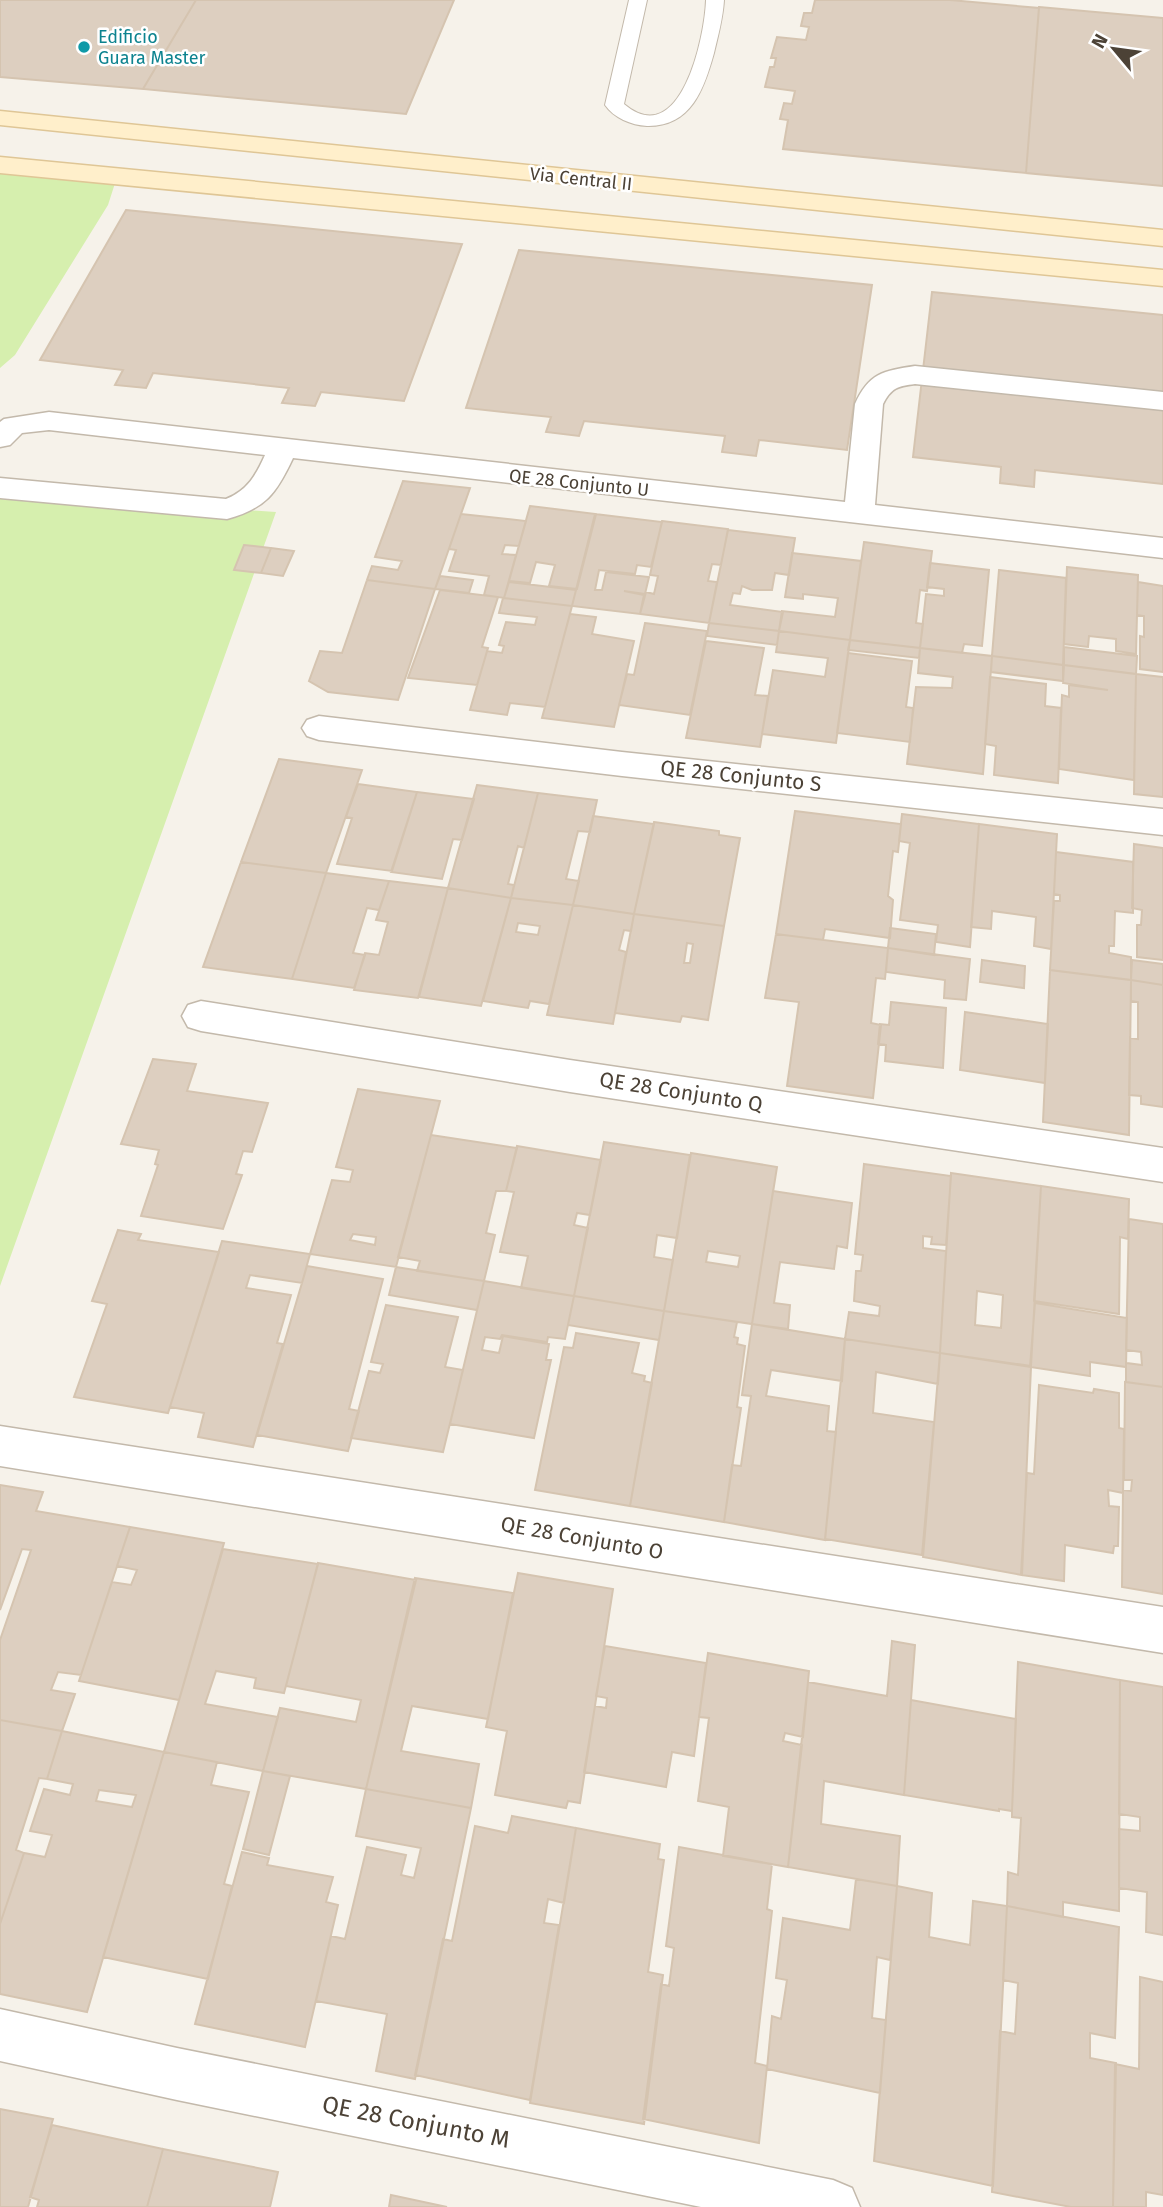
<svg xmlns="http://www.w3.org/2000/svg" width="1163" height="2207" font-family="'Fira Sans',sans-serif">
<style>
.green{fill:#d6efae}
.building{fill:#ddcfc0;stroke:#d5c4b0;stroke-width:2;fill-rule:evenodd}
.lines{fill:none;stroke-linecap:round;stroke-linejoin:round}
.lane-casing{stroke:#c3b9ab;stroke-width:2}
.street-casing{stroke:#c3b9ab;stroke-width:3}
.secondary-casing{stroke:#dfc696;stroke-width:3}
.lane{fill:#fff;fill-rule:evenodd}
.street{fill:#fff;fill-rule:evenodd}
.secondary{fill:#ffefcb;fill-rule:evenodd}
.culture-dot{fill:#0f9aa8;stroke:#fff;stroke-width:2.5}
.labels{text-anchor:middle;stroke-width:5;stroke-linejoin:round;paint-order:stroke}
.far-culture-label{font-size:18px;fill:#0d838f;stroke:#fff;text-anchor:start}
.far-street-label{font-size:18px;fill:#4c4236;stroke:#fff}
.street-label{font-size:21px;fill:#4c4236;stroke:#fff}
.near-street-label{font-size:24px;fill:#4c4236;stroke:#fff}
</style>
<rect width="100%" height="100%" fill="#f6f2ea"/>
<path class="green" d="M0 165 117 177 108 205 15 355 0 368Z
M0 494 276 512 0 1286Z"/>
<path class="building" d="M0 0H196L143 89 0 77Z
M196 0H454L406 114 143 89Z
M815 0H950L1039 8 1026 173 783 149 788 120 780 119 784 103 792 104 795 91 765 87 770 67H774L776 58H771L777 37 806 40 809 27 801 26 804 13H812Z
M1039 7 1163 18V186L1026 173Z
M126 210 462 244 404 401 321 392 315 406 282 403 289 388 153 373 146 388 115 385 123 370 40 360Z
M519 250 872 285 847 450 759 440 756 456 722 452 725 436 584 421 579 436 546 432 551 417 466 408Z
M932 292 1163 315V484L1035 470 1034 487 1000 483 1001 467 913 457Z
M403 481 470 488 435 589 367 580 372 566 398 570 402 561 375 557Z
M530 506 596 514 577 589 549 586 555 565 536 562 530 583 509 581Z
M461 514 526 521 519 546 505 545 502 554 516 555 504 598 484 595 489 576 449 571 456 550 449 549Z
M595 514 662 522 651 567 637 565 635 574 599 570 595 590H602L606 572 649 577 645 594 624 591 644 595 640 614 572 606Z
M662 521 728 529 721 565 712 564 708 581 717 582 709 623 640 614 646 592 654 594 658 576 650 575Z
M728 530 795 538 789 575 775 573 772 590H752L742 586 740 594 733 593 730 605 783 612 779 631 709 623Z
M864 542 932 551 927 591 920 590 916 623 923 624 920 648 850 640Z
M244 545 271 548 261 573 234 570Z
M271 548 294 551 283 576 261 573Z
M792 553 861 561 850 640 779 631 782 611 835 617 838 598 803 594V599L785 597Z
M930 563 989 570 982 646 964 644 962 653 920 648 926 594 944 596V589L927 587Z
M1067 567 1138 575 1136 654 1116 651V639L1089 636 1088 647 1064 644Z
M999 570 1066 578 1063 665 992 656Z
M440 576 473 580 469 593 435 589Z
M367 580 435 589 398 700 328 692 309 681 320 651 342 653Z
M509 582 576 590 572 606 504 598Z
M1138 582 1163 586V672L1140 669V636L1144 637V616L1137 615Z
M440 590 498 597 482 647 488 648 477 685 408 678Z
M503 598 572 606 545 707 510 703 507 715 470 710 487 651 502 653 504 646 499 645 506 622 535 625 537 617 499 613Z
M570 614 596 617 592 634 634 641 614 727 542 718Z
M645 623 707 631 690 715 619 705 627 674 634 675Z
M709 623 779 631 777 645 707 636Z
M779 631 850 640 836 743 762 734 773 670 825 677 828 658 776 652Z
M850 640 920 648 919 658 848 650Z
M706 641 764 648 755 695 768 696 760 747 686 738Z
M1064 647 1137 656 1136 674 1064 665Z
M920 648 992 656 983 774 907 764 916 687 952 688 953 677 918 673Z
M848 653 912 661 906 707 913 708 910 742 837 733Z
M992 656 1063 665V681L991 672Z
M1064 665 1136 674 1134 780 1059 769 1062 695 1069 697V685L1108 690 1063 683Z
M1136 674 1163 677V797L1134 794Z
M990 677 1046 684 1045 706 1061 708 1058 783 994 775 996 746 985 744Z
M279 759 362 770 326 873 241 862Z
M358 784 417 792 392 871 337 864 352 818 346 817Z
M477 785 538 793 524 848 518 846 508 884 514 885 511 898 448 888Z
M417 792 474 799 462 840 453 839 442 879 391 872Z
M538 793 597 800 590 832 578 831 566 879 579 881 573 905 511 898Z
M795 811 901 824 898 852 893 851 888 896 893 900 890 938 825 929 823 940 776 934Z
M902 814 979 824 970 947 936 942 938 925 900 920 910 843 899 841Z
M593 816 654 824 634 914 573 905Z
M654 822 719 831V835L740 838 724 926 634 914Z
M979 824 1057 834 1051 949 1034 946 1036 917 992 911 991 929 971 927Z
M1134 844 1163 848V960L1137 957V925H1141L1142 910 1132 908Z
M1056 852 1133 862V913L1115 911 1114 946H1109V953L1131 957V980L1050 970 1054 901H1060V895L1054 894Z
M241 862 326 873 292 979 203 967Z
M326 873 389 881 379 910 367 908 353 953 365 955 354 988 292 979Z
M389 881 448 888 418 998 354 990 365 953 379 955 388 922 376 920Z
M448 888 511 898 481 1006 419 997Z
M511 898 573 905 549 1004 530 1001 528 1008 483 1001ZM518 923 540 926 538 935 516 932Z
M573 905 634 914 631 931 624 930 619 950 626 952 613 1024 547 1015Z
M634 914 724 926 708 1020 682 1016 680 1022 615 1013ZM687 943 693 944 690 963H684Z
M890 928 936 934 934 955 888 948Z
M776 934 888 948 885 979 876 978 871 1023 881 1025 873 1098 787 1086 799 1002 765 998Z
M888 948 970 959 966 1000 944 998 945 980 886 972Z
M982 960 1025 966 1024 988 980 982Z
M1132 960 1163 964V985L1131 980Z
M1050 970 1131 980 1129 1135 1043 1122Z
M1131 980 1163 985V1107L1141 1104V1096L1129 1095 1130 1038 1138 1039V1002L1131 1001Z
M891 1002 946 1008 943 1068 885 1061 886 1045 878 1044 880 1024 889 1025Z
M965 1012 1048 1024 1045 1083 960 1070Z
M153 1059 196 1064 187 1091 268 1103 252 1152 243 1151 236 1174 242 1175 223 1229 141 1216 158 1165 155 1164 159 1150 121 1144Z
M358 1089 440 1101 396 1267 310 1254 332 1180 350 1182 353 1170 336 1167ZM353 1234 376 1237 375 1245 350 1240Z
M431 1135 517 1148 506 1191H496L486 1233 495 1235 484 1281 417 1271 420 1261 398 1257Z
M604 1142 690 1155 677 1238 657 1235 654 1257 673 1260 664 1311 574 1296Z
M517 1146 601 1160 590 1215 577 1213 574 1225 588 1228 574 1296 521 1288 528 1256 500 1252 514 1192 506 1191Z
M691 1153 777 1167 752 1324 664 1311ZM708 1251 740 1256 738 1267 706 1262Z
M864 1164 951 1176 946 1245 931 1244 932 1237 923 1236V1248L946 1251 940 1353 845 1339 849 1312 879 1316 880 1306 854 1301 856 1271H861L863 1255 855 1254Z
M951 1173 1041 1186 1031 1366 940 1353ZM977 1291 1003 1295 1001 1328 975 1325Z
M1041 1186 1129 1199 1128 1239 1120 1237 1119 1314 1034 1301Z
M773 1191 852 1203 847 1248 837 1246 834 1269 780 1262 774 1303 790 1305 788 1329 752 1324Z
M1129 1219 1163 1224V1387L1126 1382V1363L1142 1365 1141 1352 1126 1350Z
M118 1230 141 1234 138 1240 219 1252 168 1413 74 1397 107 1304 92 1301Z
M222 1241 310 1254 302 1283 250 1275 246 1288 291 1295 277 1343 283 1344 253 1447 198 1437 204 1413 170 1407Z
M307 1266 383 1279 349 1409 359 1411 348 1451 257 1435Z
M396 1267 484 1281 477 1310 389 1295Z
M484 1281 574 1296 565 1339 548 1337 547 1342 502 1335 500 1339 485 1337 482 1350 499 1353 503 1336 549 1344 546 1360H551L534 1438 450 1424Z
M574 1296 664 1311 659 1340 568 1325Z
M1035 1303 1127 1318 1126 1367 1090 1362V1376L1030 1367Z
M386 1305 458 1317 445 1367 463 1370 443 1452 351 1438 369 1371 380 1373 383 1364 371 1362Z
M664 1311 737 1322 734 1337 738 1338 737 1344 745 1346 737 1407 741 1408 724 1522 630 1506Z
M752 1324 845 1339 842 1381 771 1370 766 1396 829 1406 827 1431 836 1432 825 1540 724 1522 732 1465 741 1466 751 1396 742 1395Z
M576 1333 639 1343 632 1373 645 1376 644 1381 652 1383 630 1506 535 1490 564 1347 573 1348Z
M845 1339 940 1353 938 1384 876 1372 873 1413 934 1422 922 1555 825 1539Z
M940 1353 1031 1367 1022 1575 923 1557Z
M1125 1382 1163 1387V1594L1122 1587 1123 1490 1131 1491 1132 1480H1124Z
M1039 1385 1093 1393 1094 1389 1119 1393V1428L1124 1429 1123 1493 1108 1490 1109 1506 1119 1507 1118 1546H1114L1113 1553 1065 1545 1064 1581 1021 1575 1027 1473 1034 1474Z
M0 1485 43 1492 36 1511 130 1527 81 1675 58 1672 51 1690 75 1694 62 1731 0 1720V1640L31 1550 22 1549 0 1610Z
M130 1527 224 1543 179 1700 79 1681 112 1582 131 1585 137 1570 117 1566Z
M223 1549 318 1564 284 1693 254 1688 256 1678 216 1671 205 1704 278 1717 263 1771 164 1752Z
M318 1563 416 1580 366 1789 263 1771 280 1708 356 1722 361 1700 286 1686Z
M518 1573 613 1589 580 1803 568 1801 566 1808 495 1795 507 1731 486 1727Z
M415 1578 513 1593 488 1719 412 1706 401 1751 479 1764 471 1808 366 1789Z
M892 1641 915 1645 904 1795 824 1781 821 1824 900 1836 897 1886 788 1867 808 1682 887 1696Z
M605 1646 706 1663 694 1756 672 1752 666 1787 584 1772 595 1706 606 1708 607 1698 596 1696Z
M708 1653 809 1671 803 1737 785 1733 783 1741 802 1745 788 1867 723 1856 729 1807 698 1801 709 1718 699 1717Z
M1018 1662 1120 1680 1119 1911 1063 1902V1917L1007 1906 1008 1872 1018 1875 1021 1818 1012 1817V1811Z
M1120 1680 1163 1687V1935L1146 1932 1147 1892 1119 1888V1829L1140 1831V1817L1119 1814Z
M911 1700 1016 1719 1012 1811 999 1809V1811L904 1795Z
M0 1720 62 1731 47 1779 39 1778 16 1850 24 1853 0 1924Z
M62 1731 164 1752 87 2012 0 1994V1924L24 1853 45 1857 52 1835 30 1831 44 1789 70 1795 73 1784 47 1779ZM99 1790 136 1795 132 1807 96 1801Z
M164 1752 217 1762 211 1785 249 1792 224 1884 232 1886 208 1979 103 1957Z
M263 1771 290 1776 269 1855 243 1849Z
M366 1789 471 1808 415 2079 376 2071 387 2014 316 2001 331 1936 345 1939 367 1847 406 1855 401 1875 414 1878 421 1848 356 1836Z
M512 1816 576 1828 564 1903 548 1899 544 1923 559 1925 530 2100 415 2075 443 1939 452 1941 475 1826 508 1833Z
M576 1828 660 1844 658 1859 664 1860 648 1972 663 1975 644 2124 530 2103Z
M679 1847 772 1864 767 1909 772 1911 755 2063 767 2066 759 2143 643 2119 661 1984 669 1986 674 1948 666 1946Z
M242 1852 269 1858 267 1865 333 1877 326 1902 338 1905 305 2047 195 2024Z
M856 1879 897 1886 890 1960 877 1957 872 2018 886 2020 880 2093 767 2069 772 2016 781 2019 787 1980 776 1978 783 1918 850 1930Z
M897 1886 932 1893 929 1937 970 1945 973 1901 1007 1906 993 2186 874 2161Z
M1007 1906 1119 1927 1115 2038 1090 2033V2058L1116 2063 1113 2207H1071L992 2192 1000 2031 1015 2034 1018 1983 1003 1980Z
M1140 1977 1163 1982V2195L1146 2192V2207H1113L1115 2064 1139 2069Z
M0 2109 53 2119 28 2207H0Z
M52 2125 163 2149 147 2207H37L39 2200 30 2197Z
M163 2149 278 2172 270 2207H147Z
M391 2195 447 2207H389Z"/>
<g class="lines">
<defs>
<path id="lane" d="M629 0H647L624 104C681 152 705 36 706 0H724C723 18 718 36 714 53 704 89 691 127 647 126 631 125 614 118 605 105Z"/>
<path id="street" d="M915 366 1163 392V410L915 384C898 386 891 388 883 404L875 505 1163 538V558L293 458C276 494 266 508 227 519L0 498V478L226 499C248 490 256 475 265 455L49 430 22 433 10 445 0 447V422L4 419 49 412 845 502 855 404C869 373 883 371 915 366Z
M319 716 622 752 1163 809V835L622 776 319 740 307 736 302 728 307 720Z
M201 1001 570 1060 1163 1148V1182L570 1092 201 1031 188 1027 182 1016 188 1005Z
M0 1426 1163 1607V1653L0 1466Z
M0 2009 177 2048 833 2180 852 2188 860 2207H701L177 2100 0 2061Z"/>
<path id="secondary" d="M0 111 1163 230V246L0 125Z
M0 157 1163 270V286L0 173Z"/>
</defs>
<use href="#lane" class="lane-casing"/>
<use href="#street" class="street-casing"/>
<use href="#secondary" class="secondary-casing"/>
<use href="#lane" class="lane"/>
<use href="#street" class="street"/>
<use href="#secondary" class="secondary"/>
</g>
<circle class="culture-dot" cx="84" cy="47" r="7"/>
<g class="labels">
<g class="far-culture-label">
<text x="98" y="43">Edificio<tspan x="98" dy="21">Guara Master</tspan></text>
</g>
<g class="far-street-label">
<text transform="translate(581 179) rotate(6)" y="6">Via Central II</text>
<text transform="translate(579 483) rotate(6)" y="6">QE 28 Conjunto U</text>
</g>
<g class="street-label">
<text transform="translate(741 776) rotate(6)" y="7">QE 28 Conjunto S</text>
<text transform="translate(681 1092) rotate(9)" y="7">QE 28 Conjunto Q</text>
<text transform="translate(582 1538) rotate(10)" y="7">QE 28 Conjunto O</text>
</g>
<g class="near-street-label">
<text transform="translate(416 2122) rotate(11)" y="8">QE 28 Conjunto M</text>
</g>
</g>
<g transform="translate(1114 49) rotate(299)" stroke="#ffffff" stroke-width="5" paint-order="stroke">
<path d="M0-5L12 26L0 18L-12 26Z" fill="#4c4236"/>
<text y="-10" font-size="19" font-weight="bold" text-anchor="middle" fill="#4c4236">N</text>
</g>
</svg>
